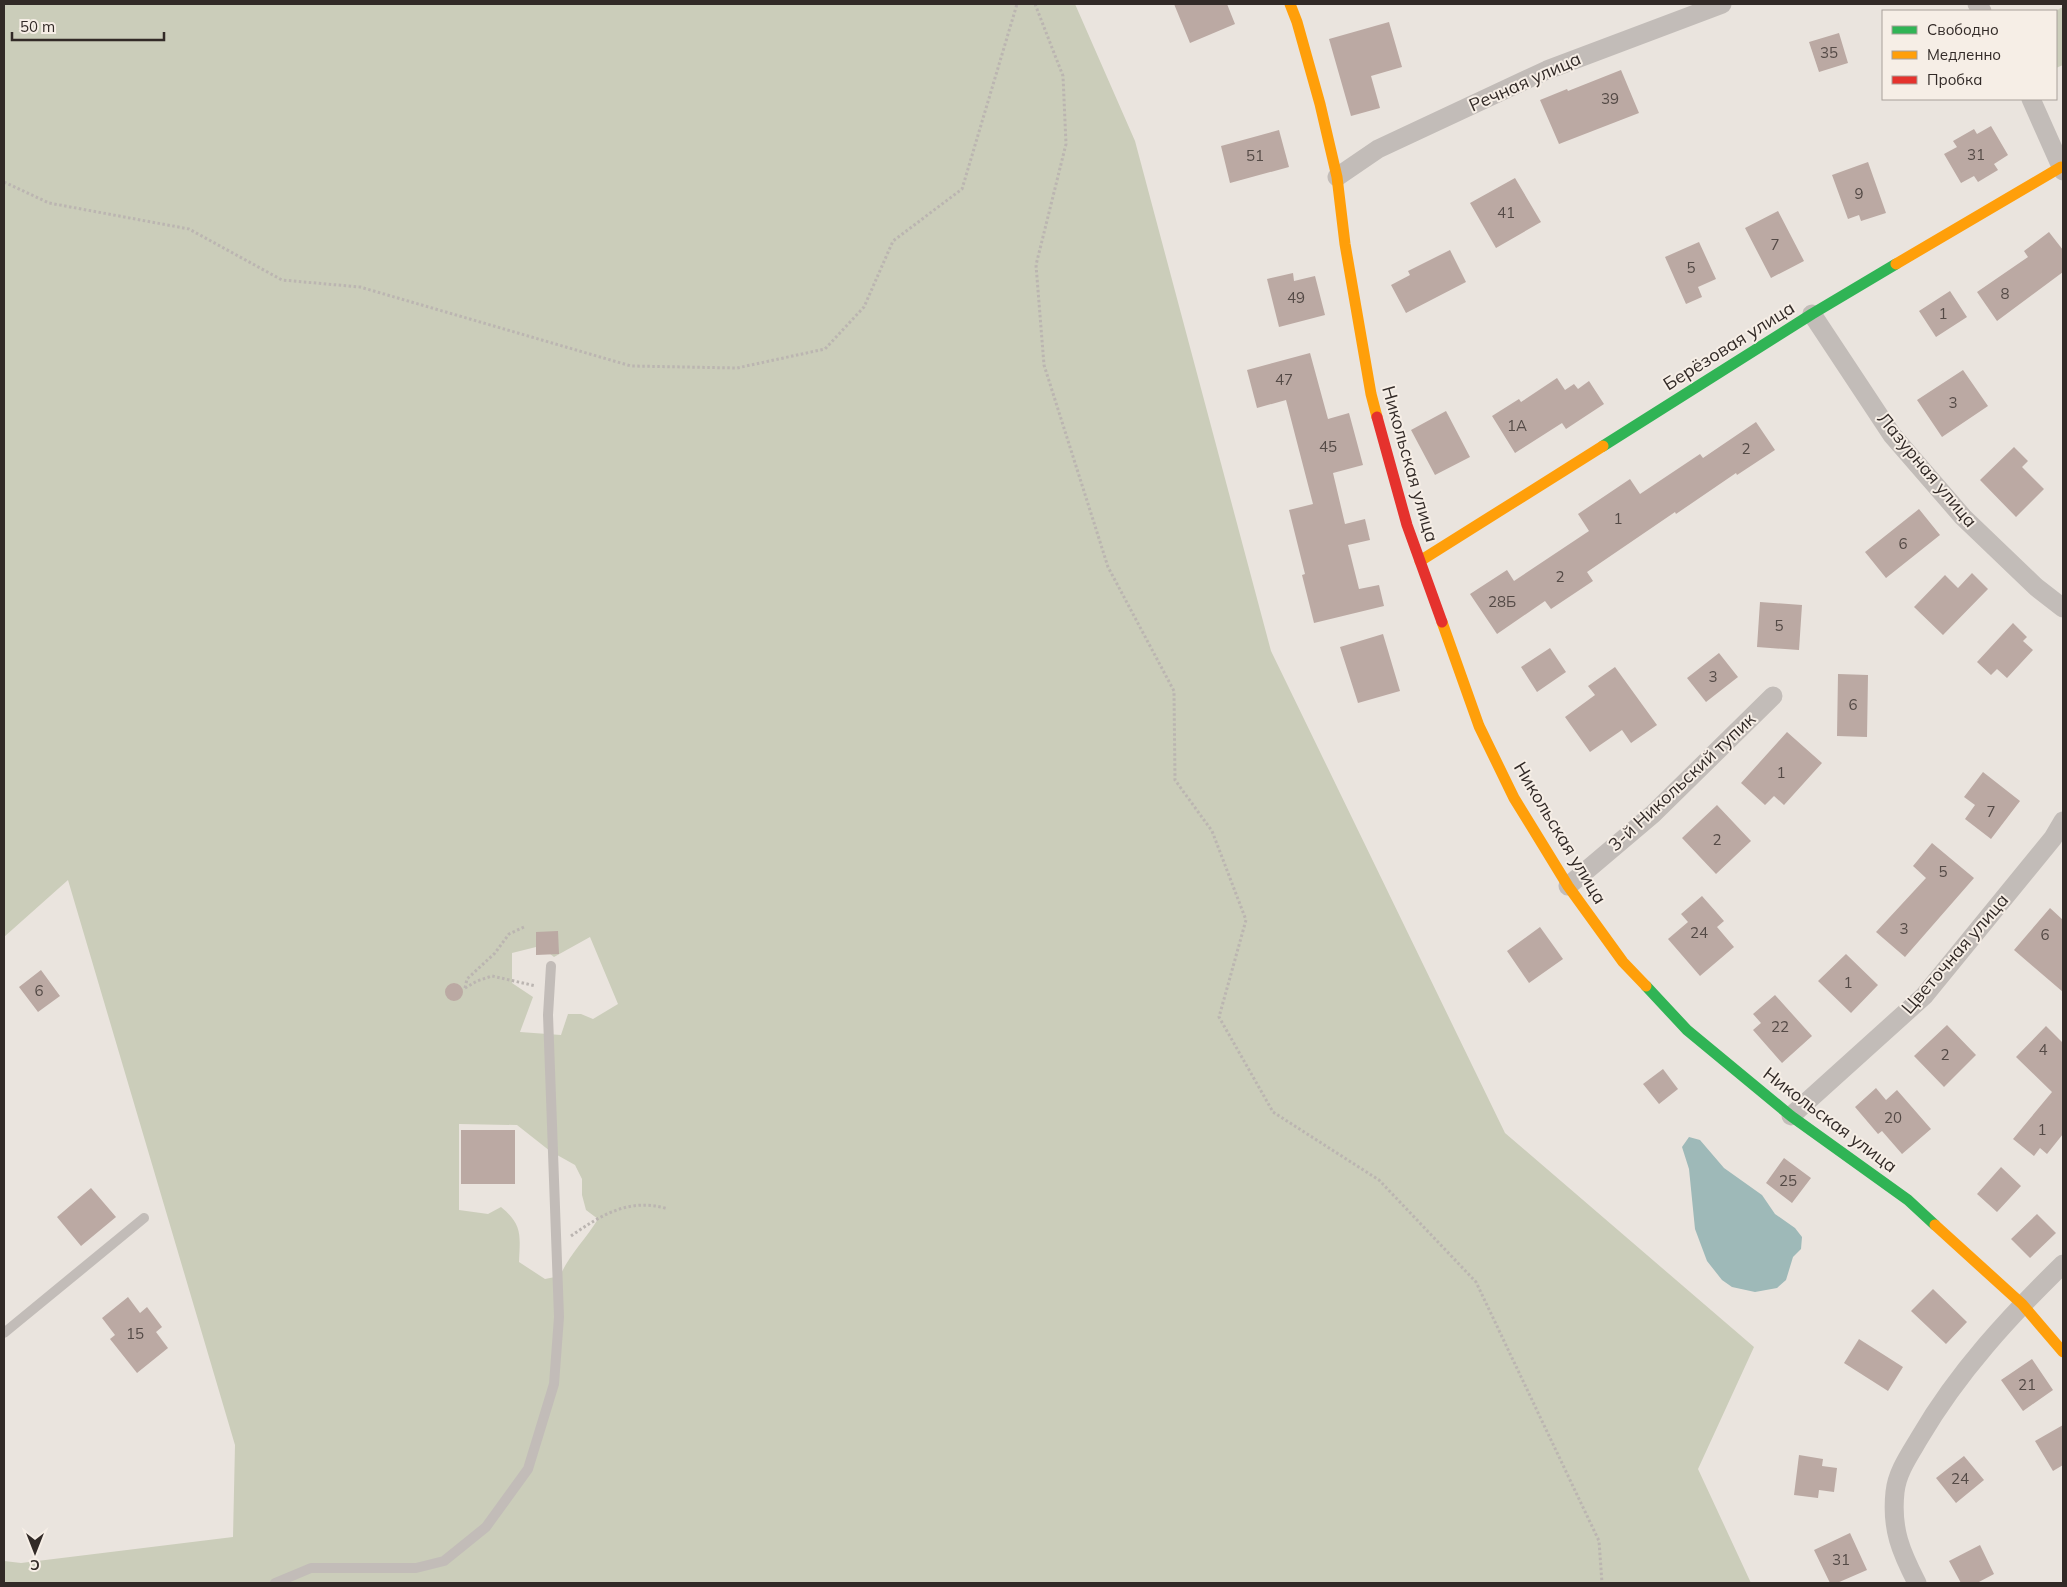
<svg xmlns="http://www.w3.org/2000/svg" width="2067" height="1587" font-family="Mulish,sans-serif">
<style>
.green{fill:#cbcdba;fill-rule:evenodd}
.water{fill:#9eb9b8}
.building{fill:#bba9a3}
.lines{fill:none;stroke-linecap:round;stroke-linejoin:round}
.path{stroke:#bbb5b1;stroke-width:3;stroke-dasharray:2.5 2.5;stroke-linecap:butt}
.lane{stroke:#c2bcb8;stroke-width:10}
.street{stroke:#c2bcb8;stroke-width:19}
.fast{stroke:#30b455;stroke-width:11}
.slow{stroke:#ff9f0a;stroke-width:11}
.jam{stroke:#e5322d;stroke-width:11}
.labels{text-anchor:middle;stroke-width:4;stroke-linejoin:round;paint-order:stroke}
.number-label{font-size:15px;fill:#544a46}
.street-label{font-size:18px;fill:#322a27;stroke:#f6eee6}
</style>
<rect width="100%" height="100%" fill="#eae4de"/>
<path class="green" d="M4 4H1075L1135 141 1271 651 1505 1133 1754 1347 1698 1469 1751 1583H4V1561L21 1563 233 1537 235 1445 68 880 4 937ZM590 937 618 1004 593 1019 581 1014H568L561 1035 520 1032 533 997 512 983V953L540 946 554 957ZM459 1124 517 1125 550 1151 575 1165 582 1179V1195L586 1210 598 1219C586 1239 569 1255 560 1276L545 1279 519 1262C520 1236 523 1225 501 1207L488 1214 459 1210Z
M2063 7V65L2056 68 2055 11Z"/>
<path class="water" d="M1689 1137 1700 1140 1724 1168 1762 1195 1775 1214 1795 1228 1802 1237 1801 1249 1793 1257 1786 1280 1777 1288 1755 1292 1732 1287 1722 1280 1707 1261 1695 1229 1689 1169 1682 1147Z"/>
<path class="building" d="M1174 4H1227L1235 24 1190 43Z
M1389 22 1402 67 1371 76 1380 108 1351 116 1329 39Z
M1839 33 1848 63 1819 72 1809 42Z
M1621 70 1639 113 1559 144 1540 100 1567 89 1568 91Z
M1991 126 2008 155 1994 164 1998 170 1978 182 1974 176 1961 183 1944 154 1957 147 1953 141 1974 129 1977 134Z
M1279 130 1289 167 1230 183 1221 146Z
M1868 162 1886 213 1861 221 1859 215 1848 219 1832 175Z
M1515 178 1541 222 1496 248 1470 203Z
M1778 211 1804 261 1771 278 1745 228Z
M2049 232 2063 250V272L1997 321 1977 292 2028 257 2024 251Z
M1699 242 1716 279 1698 287 1702 297 1686 304 1665 257Z
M1450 250 1466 282 1406 313 1391 285 1410 275 1408 271Z
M1293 273 1294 281 1315 276 1325 315 1279 327 1267 279Z
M1950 291 1967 317 1936 337 1919 311Z
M1310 353 1328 419 1349 413 1363 465 1333 473 1345 524 1365 519 1370 540 1348 545 1359 589 1379 585 1384 606 1314 623 1302 575 1305 574 1289 510 1313 504 1286 400 1257 408 1247 370Z
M1963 370 1988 406 1942 437 1917 400Z
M1557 378 1565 390 1574 384 1578 389 1589 381 1604 404 1566 429 1562 423 1515 453 1492 416 1519 399 1521 402Z
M1446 411 1470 457 1435 475 1411 430Z
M1756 422 1775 450 1737 475 1736 473 1676 514 1675 512 1587 572 1593 581 1551 609 1545 601 1497 634 1470 594 1507 570 1514 581 1589 531 1578 514 1630 479 1640 494 1700 454 1703 458Z
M2014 447 2028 461 2022 467 2044 489 2016 517 1980 480Z
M1919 509 1940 535 1886 578 1865 552Z
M1972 573 1988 589 1943 635 1914 607 1945 575 1958 588Z
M1760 602 1802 605 1799 650 1757 647Z
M2013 623 2027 637 2023 641 2033 650 2007 678 1997 669 1991 675 1977 662Z
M1383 634 1400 691 1358 703 1340 647Z
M1550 648 1566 672 1537 692 1521 667Z
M1719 653 1738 677 1706 702 1687 678Z
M1615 667 1657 725 1631 743 1622 730 1590 752 1565 717 1595 695 1588 686Z
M1838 674 1868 675 1867 737 1837 736Z
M1787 732 1822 763 1784 805 1774 796 1765 805 1741 783Z
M1983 772 2020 801 1991 839 1965 819 1975 805 1964 797Z
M1717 805 1751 841 1716 874 1682 838Z
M1932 843 1974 878 1905 957 1876 932 1926 878 1913 866Z
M1702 896 1724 921 1717 927 1734 947 1700 976 1668 939 1688 922 1681 914Z
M2050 908 2063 920V992L2014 950Z
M1540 927 1563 959 1529 983 1507 951Z
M558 931 559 954 536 955V932Z
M1846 954 1878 985 1851 1013 1818 981Z
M41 970 60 996 38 1012 19 987Z
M445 992a9 9 0 1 1 18 0a9 9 0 1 1-18 0Z
M1775 995 1812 1036 1782 1063 1753 1030 1761 1023 1753 1014Z
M1947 1025 1976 1055 1944 1087 1914 1056Z
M2046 1026 2063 1043V1134L2047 1154 2040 1148 2034 1156 2013 1139 2052 1092 2016 1057Z
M1663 1069 1678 1089 1659 1104 1643 1084Z
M1876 1088 1886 1100 1897 1090 1931 1129 1902 1154 1882 1131 1878 1134 1855 1107Z
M461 1130H515V1184H461Z
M1784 1158 1811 1178 1792 1203 1766 1183Z
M2001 1167 2021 1186 1997 1212 1977 1194Z
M91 1188 116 1217 81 1246 57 1217Z
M2037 1214 2056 1233 2030 1258 2011 1239Z
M1933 1289 1967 1322 1946 1344 1911 1311Z
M128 1297 140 1313 147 1307 162 1327 156 1332 168 1348 137 1373 110 1339 115 1335 102 1318Z
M1859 1339 1903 1367 1888 1391 1844 1363Z
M2032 1359 2053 1390 2023 1411 2001 1380Z
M2063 1425V1465L2053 1471 2035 1441Z
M1799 1455 1823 1459 1822 1466 1837 1468 1834 1492 1819 1490 1818 1498 1794 1495Z
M1964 1456 1984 1480 1956 1503 1936 1478Z
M1850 1533 1867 1570 1837 1583H1830L1814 1550Z
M1980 1545 1994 1574 1977 1583H1961L1949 1561Z"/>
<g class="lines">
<path class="path" d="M1035 4 1063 76 1066 144 1036 265 1044 365 1108 567 1174 691 1175 780 1212 831 1246 920 1219 1017 1273 1112 1379 1180 1476 1282 1599 1541 1602 1583
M4 182 49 203 189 229 282 280 360 287 631 366 737 368 825 349 864 307 893 241 962 189 1017 4
M465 988 467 979 495 953 509 934 526 926
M465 988 477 981 492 976 536 986
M571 1236C601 1215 630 1197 668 1209"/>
<path class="lane" d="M4 1333 144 1218
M275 1583 311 1568H416L444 1561 486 1527 528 1469 554 1384 559 1317 548 1015 551 966"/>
<path class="street" d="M1977 4 1982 11
M2031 99 2063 171
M1337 177 1378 149 1547 70 1722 4
M1812 314 1892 435 1963 517 2036 587 2063 608
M1568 886 1653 814 1773 696
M1791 1116 1924 996 2053 838 2063 821
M1917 1583C1901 1552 1891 1529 1895 1492 1897 1472 1910 1454 1920 1437 1958 1372 2009 1317 2063 1264"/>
<path class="fast" d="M1603 446 1812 314 1896 264
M1646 986 1687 1030 1791 1116 1908 1200 1935 1225"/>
<path class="slow" d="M1290 4 1297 22 1320 104 1337 177 1345 244 1371 394 1377 417
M1896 264 2061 167
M1420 561 1603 446
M1442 622 1479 726 1514 798 1568 886 1623 962 1646 986
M1935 1225 2022 1304 2063 1352"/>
<path class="jam" d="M1377 417 1407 525 1442 622"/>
</g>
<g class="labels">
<g class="number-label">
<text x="1829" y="58">35</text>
<text x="1610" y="104">39</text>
<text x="1976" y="160">31</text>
<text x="1255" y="161">51</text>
<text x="1859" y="199">9</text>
<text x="1506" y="218">41</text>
<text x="1775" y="250">7</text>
<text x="1691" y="273">5</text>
<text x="2005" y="299">8</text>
<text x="1296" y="303">49</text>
<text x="1943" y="319">1</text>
<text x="1284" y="385">47</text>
<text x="1953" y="408">3</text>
<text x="1517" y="431">1А</text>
<text x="1328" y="452">45</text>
<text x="1746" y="454">2</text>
<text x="1618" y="524">1</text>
<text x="1903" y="549">6</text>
<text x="1560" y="582">2</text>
<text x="1502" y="607">28Б</text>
<text x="1779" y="631">5</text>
<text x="1713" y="682">3</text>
<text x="1853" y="710">6</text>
<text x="1781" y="778">1</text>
<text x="1991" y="817">7</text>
<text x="1717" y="845">2</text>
<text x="1943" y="877">5</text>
<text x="1904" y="934">3</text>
<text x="1699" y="938">24</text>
<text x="2045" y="940">6</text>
<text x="1848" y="988">1</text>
<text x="39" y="996">6</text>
<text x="1780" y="1032">22</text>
<text x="2043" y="1055">4</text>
<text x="1945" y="1060">2</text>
<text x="1893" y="1123">20</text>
<text x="2042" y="1135">1</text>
<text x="1788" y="1186">25</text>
<text x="135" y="1339">15</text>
<text x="2027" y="1390">21</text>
<text x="1960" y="1484">24</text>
<text x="1841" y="1565">31</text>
</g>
<g class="street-label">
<text transform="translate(1525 82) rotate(-24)" y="6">Речная улица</text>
<text transform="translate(1729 346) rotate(-32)" y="6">Берёзовая улица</text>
<text transform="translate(1410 464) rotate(74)" y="6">Никольская улица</text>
<text transform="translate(1927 470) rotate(50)" y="6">Лазурная улица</text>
<text transform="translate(1682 782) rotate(-43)" y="6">3-й Никольский тупик</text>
<text transform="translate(1560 833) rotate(59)" y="6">Никольская улица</text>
<text transform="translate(1955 954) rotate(-49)" y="6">Цветочная улица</text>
<text transform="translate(1830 1120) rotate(37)" y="6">Никольская улица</text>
</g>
</g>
<rect width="2067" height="1587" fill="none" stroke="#322a27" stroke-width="10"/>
<rect x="1882" y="10" width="175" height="90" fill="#f6eee6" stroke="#a8a09a"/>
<rect x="1892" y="26" width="25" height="8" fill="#30b455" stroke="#a8a09a"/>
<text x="1927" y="35" font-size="15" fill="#322a27">Свободно</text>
<rect x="1892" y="51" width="25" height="8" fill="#ff9f0a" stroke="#a8a09a"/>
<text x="1927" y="60" font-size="15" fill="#322a27">Медленно</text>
<rect x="1892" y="76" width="25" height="8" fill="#e5322d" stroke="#a8a09a"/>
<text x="1927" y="85" font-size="15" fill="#322a27">Пробка</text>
<g transform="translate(35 1552) rotate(180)" stroke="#f6eee6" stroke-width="4" paint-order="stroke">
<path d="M0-4L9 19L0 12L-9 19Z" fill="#322a27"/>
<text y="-8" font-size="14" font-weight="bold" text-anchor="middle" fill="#322a27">С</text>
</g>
<path d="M12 32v8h152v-8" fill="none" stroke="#322a27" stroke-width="2.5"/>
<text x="20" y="32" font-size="15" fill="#322a27" stroke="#f6eee6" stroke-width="4" paint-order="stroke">50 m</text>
</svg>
